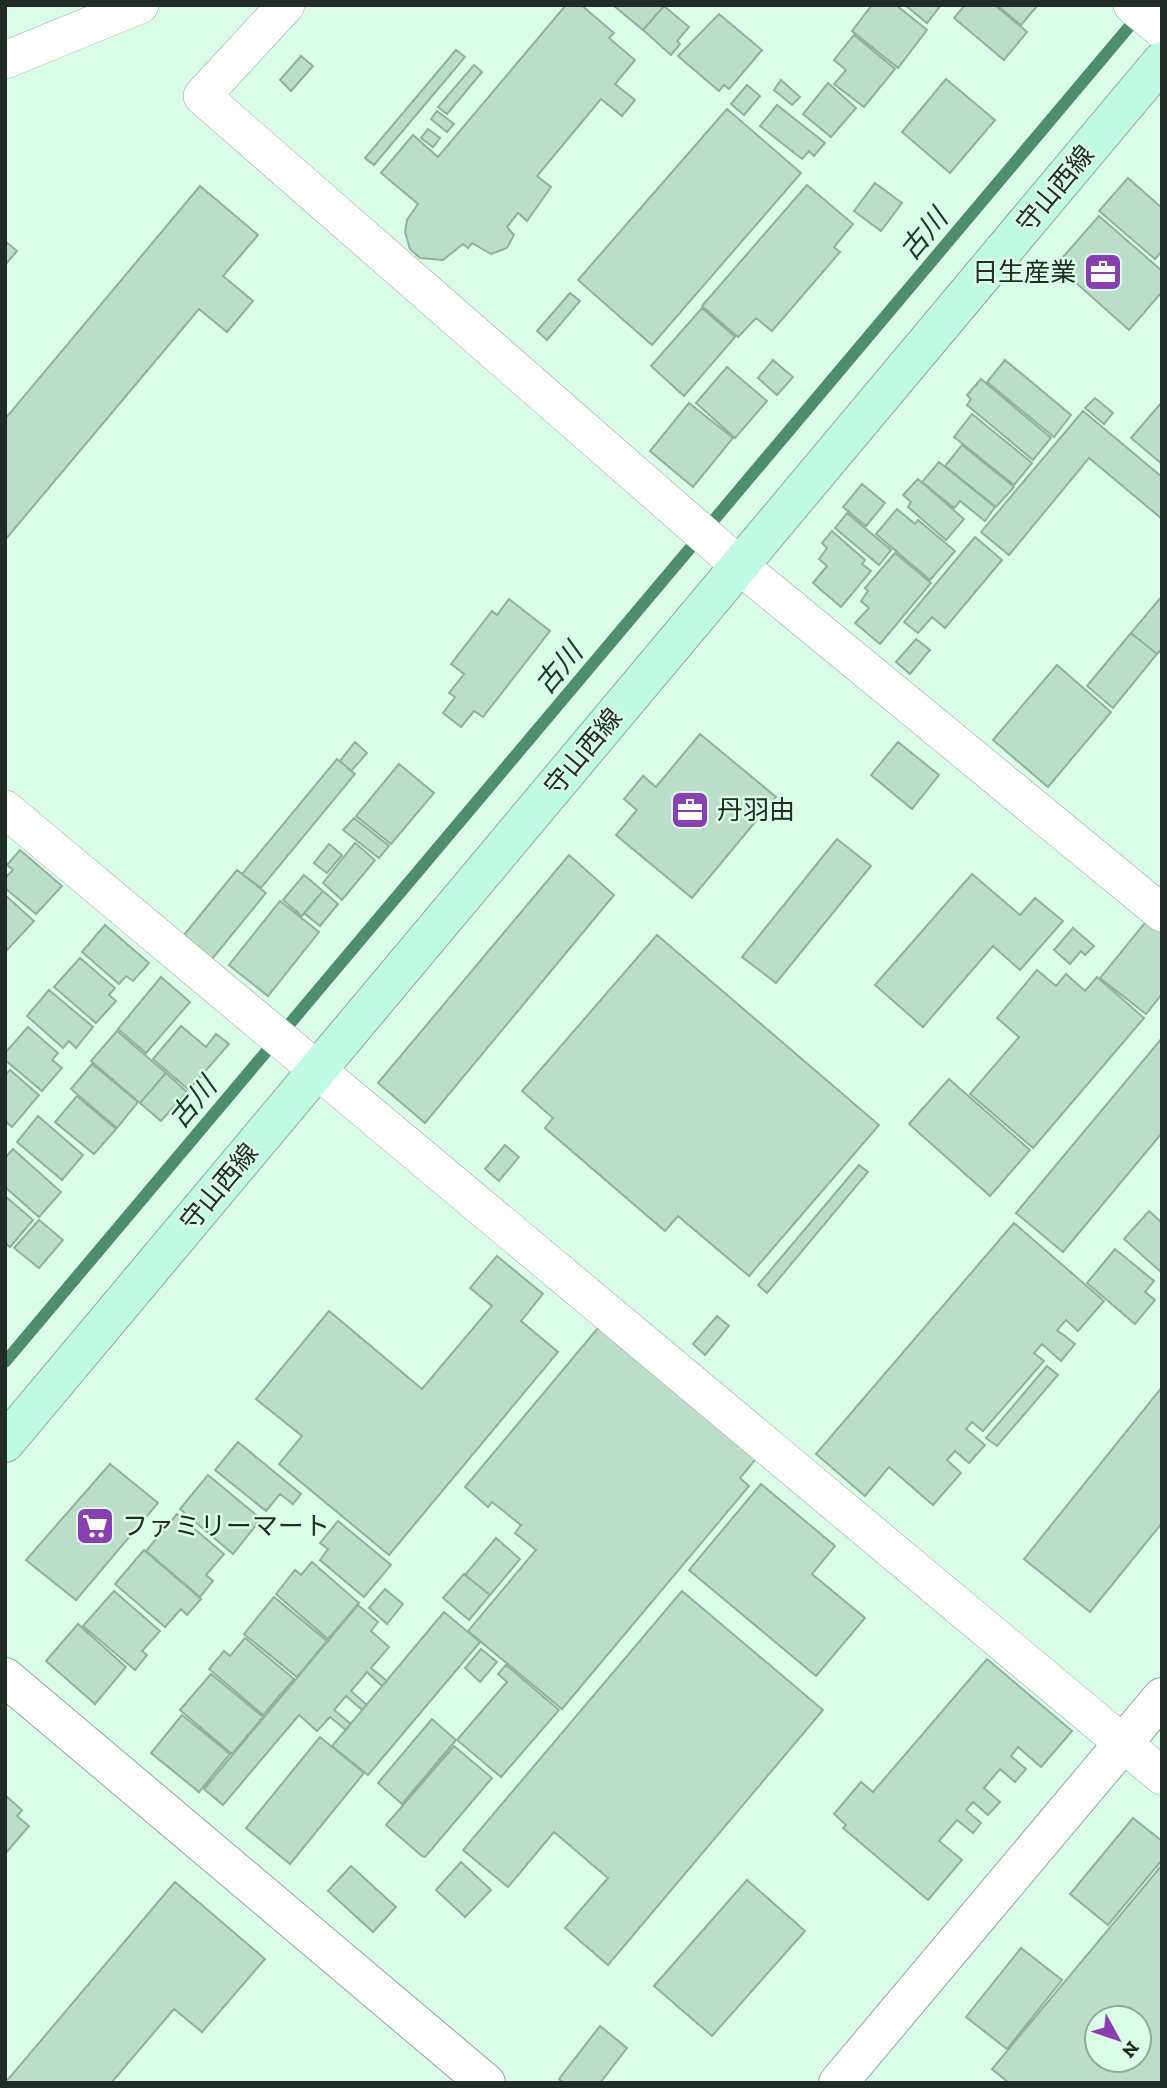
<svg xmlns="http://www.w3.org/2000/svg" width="1167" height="2088" font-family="'Zilla Slab','Noto Sans JP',serif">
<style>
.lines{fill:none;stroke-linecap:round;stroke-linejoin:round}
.stream{stroke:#4e8d6e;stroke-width:12}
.building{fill:#bdddcb;stroke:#91b09f;stroke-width:2;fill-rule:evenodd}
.minor-casing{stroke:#8caa9a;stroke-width:38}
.tertiary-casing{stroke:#8caa9a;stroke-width:40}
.secondary-casing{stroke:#8caa9a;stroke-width:40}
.minor{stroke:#fff;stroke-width:37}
.tertiary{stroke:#fff;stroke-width:38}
.secondary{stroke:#c0fae4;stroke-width:38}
.labels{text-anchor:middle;stroke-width:5;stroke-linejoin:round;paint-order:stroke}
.street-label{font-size:26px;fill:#202c25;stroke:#dcfcea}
.poi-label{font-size:26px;fill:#202c25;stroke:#dcfcea;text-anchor:start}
.water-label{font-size:28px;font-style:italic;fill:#143a29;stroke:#dcfcea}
</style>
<rect width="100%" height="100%" fill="#dcfcea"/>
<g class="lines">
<path class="stream" d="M5 1362 1139 15"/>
</g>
<path class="building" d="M566 5H581L614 33 609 38 635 60 615 84 635 100 622 116 601 99 537 176 551 187 527 221 518 213 507 227 514 235 507 248 491 254 472 243 468 248 463 244 443 260 420 258 410 249 405 232 407 220 418 204 381 173 413 135 438 157Z
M613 5H665L643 30Z
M872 5H896L927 30 898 68 852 31Z
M905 5H941L927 23Z
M965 5H995L1027 32 1004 60 954 18Z
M997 5H1038L1021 25Z
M664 6 689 27 677 41 680 44 671 55 643 30Z
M719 14 762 50 729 89 724 85 719 91 678 56Z
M854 35 895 69 864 107 834 84 846 70 834 60Z
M456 50 465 57 374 165 365 158Z
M301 56 313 66 291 91 280 80Z
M474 65 482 72 447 114 438 107Z
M946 79 995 120 950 173 902 132Z
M781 80 800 97 792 105 774 90Z
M828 83 856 108 831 137 803 114Z
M747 85 760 96 744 115 731 104Z
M777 105 825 143 814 156 809 151 802 159 760 126Z
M727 109 801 173 652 345 578 280Z
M437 111 454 124 447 132 431 119Z
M428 129 440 138 433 147 421 138Z
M1128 178 1162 208V251L1155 259 1099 211Z
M875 183 902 203 881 231 854 211Z
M807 185 853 224 834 247 840 252 772 331 756 318 738 337 702 306Z
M200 186 258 235 223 276 253 301 227 332 199 309 5 540V419Z
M1099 216 1162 271V292L1129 330 1056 265Z
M5 241 17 251 5 265Z
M570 293 580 301 547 340 537 331Z
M702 308 735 337 684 396 651 366Z
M773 360 793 377 777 395 758 378Z
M1005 360 1071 415 1054 437 987 382Z
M727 367 767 401 735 438 696 403Z
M981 379 1051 438 1033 460 967 405 971 399 967 395Z
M1095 398 1113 413 1104 424 1085 408Z
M1162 402V464L1131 438Z
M689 403 733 438 693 487 650 451Z
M1083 411 1162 477V519L1089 458 1009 555 981 532Z
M972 414 1032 463 1014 485 954 437Z
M962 445 1014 487 996 507 945 466Z
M939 462 995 507 985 521 960 501 954 508 922 482Z
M918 479 964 519 946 540 908 507 911 502 903 495Z
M862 484 885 503 866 526 843 507Z
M897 509 915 524 918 520 955 551 930 580 876 534Z
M847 513 891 550 879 565 835 528Z
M832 531 865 560 862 564 871 571 841 607 813 583 827 566 819 559 827 548 822 543Z
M975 537 1002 560 945 628 932 617 918 633 904 622Z
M895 553 931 583 880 644 855 623 869 608 861 601 868 591 865 588Z
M1162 596V649L1157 654 1131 633Z
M509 599 550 631 483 717 474 711 461 727 443 713 455 697 449 693 464 674 451 664 492 611 497 615Z
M1131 633 1157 654 1113 708 1087 686Z
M916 639 930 650 910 674 896 662Z
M1057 665 1111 712 1048 787 993 740Z
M700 734 776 797 692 898 616 835 637 810 624 799 643 776 656 787Z
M355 742 367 753 351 771 340 761Z
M898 742 939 775 912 809 871 775Z
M337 759 355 774 261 888 242 874Z
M399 764 434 793 391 844 356 816Z
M354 818 389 846 379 858 343 830Z
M837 839 871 866 776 983 742 957Z
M355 843 375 860 342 900 323 883Z
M329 844 342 855 327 873 314 863Z
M20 850 62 886 36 914 5 888V878L13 870 7 865Z
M569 855 614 895 425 1123 378 1083Z
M237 870 266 893 212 959 184 935Z
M972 874 1020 915 1035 898 1063 921 1020 970 993 946 923 1027 875 985Z
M304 875 323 891 302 916 283 900Z
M323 891 338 904 320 926 304 913Z
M5 895 34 921 7 950 5 949Z
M280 901 319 932 268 996 229 965Z
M1148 919 1162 929V994L1146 1014 1100 978Z
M105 925 149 963 133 981 126 976 119 984 82 952Z
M1073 928 1094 946 1085 955 1081 951 1070 964 1054 950Z
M657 935 879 1125 749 1276 678 1216 665 1231 545 1128 553 1118 522 1091Z
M80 958 115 988 109 995 116 1001 96 1023 54 987Z
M1037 970 1056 986 1066 974 1085 991 1097 977 1144 1018 1033 1148 970 1094 1019 1037 997 1018Z
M161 977 190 1002 146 1053 118 1029Z
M49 990 93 1027 76 1048 69 1041 63 1048 27 1016Z
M181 1026 206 1047 216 1034 229 1044 189 1090 153 1059Z
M28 1027 58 1053 52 1060 62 1068 42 1091 5 1060V1053Z
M117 1031 166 1073 140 1103 91 1061Z
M1162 1038V1133L1063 1252 1016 1213Z
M92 1064 138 1102 117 1128 71 1089Z
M10 1070 39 1095 12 1127 5 1121V1075Z
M166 1073 187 1092 161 1121 140 1103Z
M949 1079 1030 1150 990 1196 909 1124Z
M77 1096 116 1129 94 1154 55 1122Z
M38 1116 83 1155 62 1180 17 1142Z
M505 1145 519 1157 499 1181 485 1169Z
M13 1149 61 1192 39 1217 5 1187V1158Z
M859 1165 868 1172 767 1293 758 1285Z
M5 1196 33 1220 10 1247 5 1243Z
M1149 1211 1162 1223V1273L1124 1239Z
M39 1220 63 1240 39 1268 14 1248Z
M1014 1223 1104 1301 1078 1331 1066 1320 1057 1330 1075 1344 1061 1361 1042 1344 1034 1353 1044 1361 983 1431 972 1422 966 1429 985 1445 969 1463 955 1451 947 1460 961 1473 933 1505 889 1467 865 1496 816 1454Z
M1115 1249 1154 1281 1145 1292 1155 1300 1135 1324 1087 1283Z
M497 1256 543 1294 521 1321 558 1352 389 1555 279 1464 302 1436 256 1399 329 1311 422 1389 492 1306 470 1288Z
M717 1316 729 1326 705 1355 693 1344Z
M598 1328 756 1459 740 1478 749 1486 562 1709 468 1631 536 1550 515 1533 521 1525 492 1502 488 1507 465 1487Z
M1047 1366 1058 1375 997 1446 986 1438Z
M1162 1387V1523L1090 1612 1024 1559Z
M238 1442 301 1494 293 1504 280 1494 266 1511 215 1470Z
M110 1464 158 1503 76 1600 26 1560Z
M208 1475 261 1519 233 1554 180 1509Z
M761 1484 835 1546 812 1574 865 1618 816 1676 689 1570Z
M177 1514 224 1554 206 1575 213 1581 200 1597 146 1551Z
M338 1521 391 1565 364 1597 320 1560 328 1549 320 1543Z
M496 1538 520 1559 490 1595 465 1575Z
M144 1550 201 1599 187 1615 181 1609 165 1627 115 1584Z
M312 1562 359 1603 328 1639 276 1594 295 1570 301 1575Z
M464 1574 490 1595 469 1620 443 1598Z
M385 1589 403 1604 387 1624 369 1608Z
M114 1591 160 1631 142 1651 147 1655 135 1670 83 1626Z
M682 1591 823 1710 608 1965 565 1928 608 1878 554 1832 508 1887 463 1850Z
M274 1597 327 1641 297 1677 244 1634Z
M358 1605 378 1622 371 1631 389 1647 371 1668 387 1681 382 1686 367 1672 351 1691 367 1705 362 1710 346 1696 334 1710 351 1724 346 1730 330 1717 317 1731 299 1715 223 1805 204 1789Z
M444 1612 480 1642 368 1775 332 1746Z
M78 1624 126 1667 95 1704 46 1661Z
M245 1638 294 1679 263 1715 209 1669 224 1651 230 1656Z
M481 1649 497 1662 480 1682 465 1668Z
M987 1659 1072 1731 1041 1767 1018 1747 1011 1756 1026 1769 1015 1782 1000 1769 984 1788 1000 1802 988 1815 973 1802 966 1810 981 1823 973 1833 957 1820 939 1841 962 1860 928 1900 843 1828 846 1825 834 1814 861 1782 873 1792Z
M506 1665 559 1710 501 1777 457 1740 507 1682 498 1674Z
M211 1674 263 1717 232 1754 180 1710Z
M182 1715 230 1754 199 1792 151 1753Z
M432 1719 456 1740 402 1804 378 1783Z
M320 1737 364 1773 290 1864 246 1828Z
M454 1746 492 1778 425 1857 422 1856 386 1825Z
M6 1796 22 1810 17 1816 29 1826 5 1854Z
M1133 1818 1162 1841V1860L1108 1925 1070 1894Z
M461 1862 491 1890 465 1917 436 1890Z
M1162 1865V2083H1009L992 2069ZM1097 2018H1139V2060H1097Z
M351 1866 396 1907 373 1932 328 1891Z
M747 1880 805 1931 712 2036 654 1986Z
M175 1882 265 1959 202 2032 174 2009 111 2083H5Z
M1021 1948 1062 1980 1007 2049 966 2017Z
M600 2026 627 2048 600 2083H564L559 2079Z"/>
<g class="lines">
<defs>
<path id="minor" d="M286 5 202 96 740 566 1162 913
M1132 5 1162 30
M5 60 140 5
M5 809 1162 1776"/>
<path id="tertiary" d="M5 1677 486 2083
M838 2083 1162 1697"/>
<path id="secondary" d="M5 1443 1162 61"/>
</defs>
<use href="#minor" class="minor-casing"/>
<use href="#tertiary" class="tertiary-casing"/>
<use href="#secondary" class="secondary-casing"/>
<use href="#minor" class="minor"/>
<use href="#tertiary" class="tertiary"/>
<use href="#secondary" class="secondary"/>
</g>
<defs>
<symbol id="office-square" viewBox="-11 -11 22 22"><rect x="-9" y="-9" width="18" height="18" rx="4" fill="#883fb1" stroke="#dcfcea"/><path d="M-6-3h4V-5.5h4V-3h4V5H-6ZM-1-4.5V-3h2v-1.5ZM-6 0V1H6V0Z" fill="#fff"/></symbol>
<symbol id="supermarket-square" viewBox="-11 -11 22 22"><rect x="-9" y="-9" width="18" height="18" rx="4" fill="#883fb1" stroke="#dcfcea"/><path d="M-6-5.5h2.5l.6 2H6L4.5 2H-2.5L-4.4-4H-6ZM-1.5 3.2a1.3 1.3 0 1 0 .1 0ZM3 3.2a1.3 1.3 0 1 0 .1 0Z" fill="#fff"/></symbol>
</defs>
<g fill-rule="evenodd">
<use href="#office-square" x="1081" y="250" width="44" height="44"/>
<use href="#office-square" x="668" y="788" width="44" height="44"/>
<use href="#supermarket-square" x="73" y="1504" width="44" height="44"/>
</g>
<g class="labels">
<g class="street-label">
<text transform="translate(1055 189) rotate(-50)" y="9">守山西線</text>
<text transform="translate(583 752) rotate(-50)" y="9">守山西線</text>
<text transform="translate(219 1187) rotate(-50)" y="9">守山西線</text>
</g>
<g class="poi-label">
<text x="1076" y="281" text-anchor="end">日生産業</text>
<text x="717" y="819">丹羽由</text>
<text x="122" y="1535">ファミリーマート</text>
</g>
<g class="water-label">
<text transform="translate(923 234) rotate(-50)" y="10">古川</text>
<text transform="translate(558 668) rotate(-50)" y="10">古川</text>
<text transform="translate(192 1102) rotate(-50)" y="10">古川</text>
</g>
</g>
<rect width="1167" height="2088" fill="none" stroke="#202c25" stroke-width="14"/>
<g transform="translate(1118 2039) rotate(130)"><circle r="33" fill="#dcfcea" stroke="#91a99b" stroke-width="2"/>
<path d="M0-5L12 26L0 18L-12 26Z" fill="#883fb1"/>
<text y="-10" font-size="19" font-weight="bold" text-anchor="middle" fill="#202c25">N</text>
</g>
</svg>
